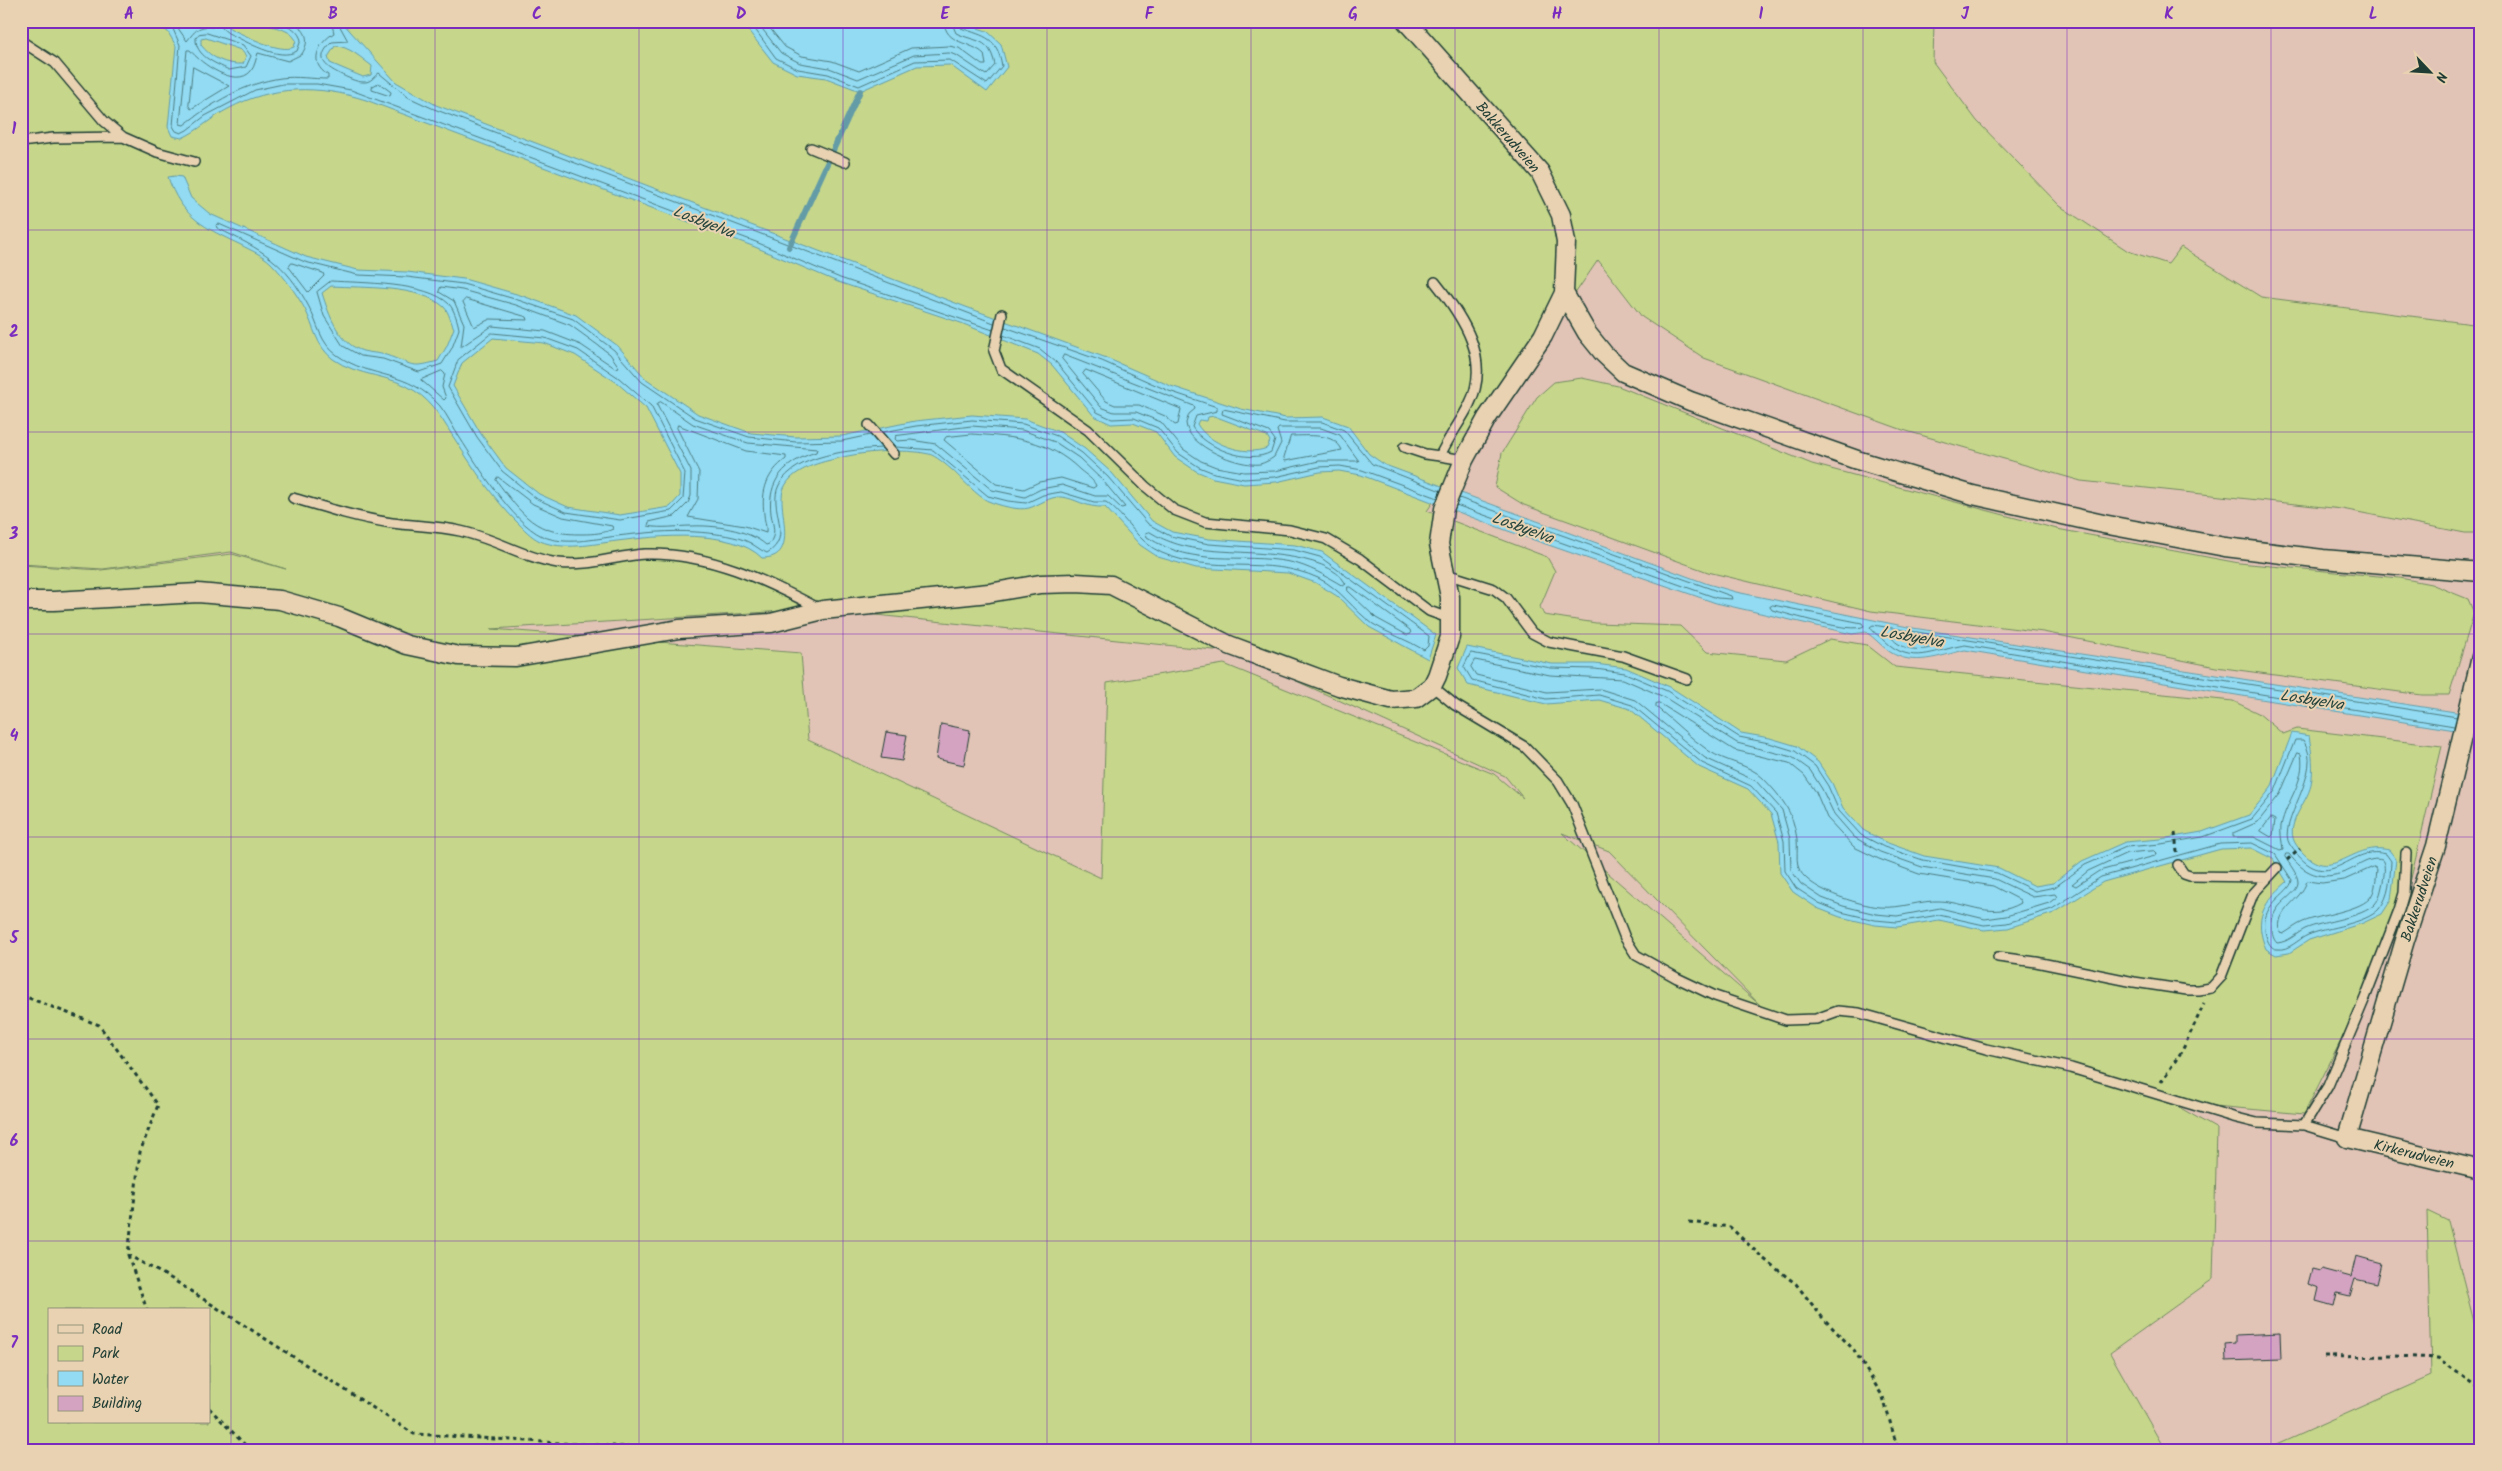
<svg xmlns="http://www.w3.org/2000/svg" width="2502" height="1471" font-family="Kalam,sans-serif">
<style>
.green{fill:#c6d78b;stroke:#728a60;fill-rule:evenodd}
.water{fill:#92dbf3;stroke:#649ca7;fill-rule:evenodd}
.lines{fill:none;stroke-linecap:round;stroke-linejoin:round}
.shore{stroke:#4d7c80;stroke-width:1}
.stream{stroke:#649ca7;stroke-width:6}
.building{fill:#d4a3c1;stroke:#1f3d34}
.service-casing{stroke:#1f3d34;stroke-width:12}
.minor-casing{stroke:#1f3d34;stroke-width:21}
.path{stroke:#1f3d34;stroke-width:3;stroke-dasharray:4 4;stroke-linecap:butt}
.service{stroke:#e8d2b1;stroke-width:9}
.minor{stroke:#e8d2b1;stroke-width:18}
.grid{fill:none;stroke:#7b2cbf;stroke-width:1;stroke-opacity:0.55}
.labels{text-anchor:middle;stroke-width:4;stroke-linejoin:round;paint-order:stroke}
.street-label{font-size:15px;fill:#1f3d34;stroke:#e8d2b1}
.water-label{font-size:16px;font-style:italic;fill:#25453e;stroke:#e8d2b1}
.neatline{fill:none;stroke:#7b2cbf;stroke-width:2}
.grid-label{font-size:16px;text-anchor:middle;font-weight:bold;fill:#7b2cbf}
</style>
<rect width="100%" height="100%" fill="#e2c4b6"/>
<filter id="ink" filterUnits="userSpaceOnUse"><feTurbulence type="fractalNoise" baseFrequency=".02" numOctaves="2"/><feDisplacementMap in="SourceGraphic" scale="10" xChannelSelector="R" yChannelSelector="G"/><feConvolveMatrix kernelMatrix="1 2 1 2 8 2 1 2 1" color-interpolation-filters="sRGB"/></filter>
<g filter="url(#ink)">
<path class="green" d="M21 21H1934L1933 62 1977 121 2060 206 2128 251 2168 264 2181 247 2261 297 2481 325V533H2465L2342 509 2081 481 1903 430 1704 358 1642 317 1598 260 1427 511 1547 557 1555 571 1540 607 1544 615 1596 623 1680 626 1707 652 1786 660 1830 639 1867 645 1895 667 2233 701 2258 713 2283 734 2297 729 2442 746 2401 921 2304 1114 2170 1102 2217 1129 2213 1279 2110 1353 2165 1450H21V565L101 570 232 554 286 569 231 552 103 569 21 564ZM818 609 1233 652 1505 776 1523 798 1494 774 1224 664 1107 683 1101 878 808 740 801 653 491 629ZM1562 833 1609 851 1761 1006ZM49 1310H209V1422H49Z
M1582 378 1618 386 1812 464 2057 529 2239 563 2400 578 2431 584 2468 599 2474 613 2449 695H2422L2216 667 2043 632 1871 611 1708 572 1524 505 1495 487 1502 453 1537 397 1554 382Z
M2427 1211 2448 1221 2481 1349 2479 1424 2481 1425V1450H2265L2431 1376Z"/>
<path class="water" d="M152 21H226L227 26 231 29C245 35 280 54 294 47L296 40C288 26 269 28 255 21H341L396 82 436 105 966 307 1104 357 1171 386 1241 409 1286 418 1323 417 1348 426 1369 454 1385 465 1708 584 1736 592 1913 628 2481 716V734C2308 708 2137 678 1965 650 1939 656 1914 667 1890 652 1881 646 1875 638 1866 632L1852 634 1716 603 1508 531 1361 475 1339 471 1320 472 1276 482 1244 484 1213 478 1196 471 1175 457 1156 432 1133 423 1111 424 1094 416 1052 365 1038 354 961 323 838 282 755 247 366 100C319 85 272 85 228 109 212 117 198 131 182 138L172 136 168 127 176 46 168 32ZM206 38 241 50 246 56 243 64C226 65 211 58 201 45V39ZM335 46C349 46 361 58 372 66L371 75 363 77 330 63 328 57ZM1214 416 1267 436 1270 441 1267 448C1246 457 1208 444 1197 424L1199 420 1207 421 1208 417Z
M744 21H955L987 31 1001 44 1007 67 987 92 950 65 917 66 860 91 826 78 797 74 773 62 747 29Z
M175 176 182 177 191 198 210 214 306 257 358 270 407 272 464 279 520 295 576 315 618 346 645 378 698 414 751 433 796 437 842 436 915 421 972 415 1025 419 1060 432 1085 449 1112 473 1152 521 1172 532 1209 539 1295 545 1322 552 1436 635 1428 659 1369 627 1337 596 1316 583 1288 573 1196 568 1158 557 1140 545 1105 507C1084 508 1076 498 1061 497 1050 496 1039 505 1029 508 1018 511 998 505 988 501 978 497 960 477 951 469 945 464 936 456 929 454 905 448 859 452 835 459 817 463 792 470 784 488 775 507 802 558 762 558 732 528 657 536 617 541 593 544 564 551 540 541 531 537 523 528 516 521 493 498 474 469 456 441 444 423 434 403 415 391 391 374 358 377 333 359 316 346 314 327 305 309 296 293 284 276 271 263 263 255 250 250 241 245 205 228 181 217 168 177ZM331 286C362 288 420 285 444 307 449 312 451 323 454 328L447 346 438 361C410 369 413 364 386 355 379 353 371 353 363 351 339 344 329 315 322 293ZM493 338 544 343 575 355 616 382 646 408 680 474V496L670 507 620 515 568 507 539 494 506 468 481 434 453 386 462 363Z
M1467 647 1552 664H1595L1626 668 1670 687 1741 733 1770 738 1797 746 1818 762 1832 783 1843 808 1863 830 1885 842 1924 856 1999 868 2035 886 2053 883 2082 861 2125 842 2161 839 2202 832 2249 815 2271 788 2292 733 2309 736C2312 753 2314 768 2311 785 2307 804 2282 826 2297 846 2331 890 2349 840 2389 850L2396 859 2391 900 2382 914 2363 923 2309 940 2289 953 2276 955 2266 949C2253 918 2264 902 2287 882L2273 859 2251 848 2221 849 2103 882 2054 913 2008 928 1984 930 1939 920 1897 927 1875 925 1840 917 1817 908 1793 892 1780 873 1779 842 1771 814 1748 789 1699 767 1630 709 1599 700 1546 704 1468 685 1458 668Z"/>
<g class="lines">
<path class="shore" d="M161 21 173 29 180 45 173 126 176 131 181 133 187 130 205 116 255 90 283 84H317L351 90 756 242 840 278 993 330
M173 21 187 41C195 31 198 25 213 27L215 21
M221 21 222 28 228 33C246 41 279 62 297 51L301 40C296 24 280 24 267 21
M292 21C306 30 311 39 302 54L288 61 258 53C256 58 255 66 251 71 236 89 200 63 190 50H187L180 124 184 125C212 103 245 83 281 78 296 76 313 79 328 79V75C308 63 318 43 334 33L331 21
M337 21 348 41 332 42C315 58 324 66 340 74 346 77 356 82 363 82 371 83 374 76 379 73L408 97 434 109 994 323
M749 21 776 58 798 69 828 74 859 86 915 61 950 60 987 84 1002 66C997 37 986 37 961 28L958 21
M756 21 781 53 800 63 829 68 858 79 914 55 949 53 956 55 986 75 995 65C989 37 977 43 956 33L951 21
M764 21 785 47 802 56 832 61 859 71 911 48 949 46 959 48 982 65H986L984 54C971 41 945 45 944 21
M207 33 243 45 251 56 246 67 229 70C215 63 195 56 196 38L199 34Z
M193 67 229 86 191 109 189 106Z
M379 83 391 92 390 96 372 90V87Z
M292 263 323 273 324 276 308 292 289 267Z
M331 281C361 283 427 282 449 304 454 309 458 322 459 329L452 348 442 364 419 372 383 359 361 356 343 346 324 316 317 292Z
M441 287 462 290 516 305 570 325 610 354 619 367 615 368 581 345 545 331 492 326 461 347 464 324 454 301 439 292Z
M466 299 527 317 528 320 490 319 474 327 463 302Z
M1005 327 1102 361 1169 391 1217 407V411L1196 416 1192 427C1205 448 1249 465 1271 452L1275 440 1269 432 1222 414 1223 409 1285 422H1322L1344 430 1372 464 1441 491
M492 333 545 338 578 350 619 378 651 406 685 473 683 499 671 511 620 520 566 512 537 499 502 471 477 437 448 387 458 360Z
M1003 335 1040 349 1056 362 1097 412 1112 419 1134 418 1158 428 1178 453 1199 467 1214 473 1244 479 1275 477 1319 467 1340 466 1362 470 1438 498
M1064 355 1194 406 1195 409 1189 414 1186 423C1187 446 1239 467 1260 464 1264 463 1270 460 1274 457L1281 443 1277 430 1279 428H1321L1340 435 1359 461H1319L1275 471 1244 472 1216 467 1201 461 1183 449 1161 422 1136 412H1114L1101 407 1062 359Z
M1086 370 1181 409 1178 424 1175 425 1165 416 1139 405H1115L1106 401 1083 374Z
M442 371 445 374 442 387 446 398 444 400 421 380Z
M661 402 693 424 748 443 817 449 816 452C785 462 767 480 771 514 773 526 777 534 769 544L766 545C748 529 714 525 691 526 678 526 661 529 648 526L649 522 675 516 688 503 691 496V471L657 405 658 403Z
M678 425 746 451 786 456V459C767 473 761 490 764 514 764 520 767 527 766 533L745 526 688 517 698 499 699 472 677 428Z
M972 426 1022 430 1055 442 1079 458 1104 482 1125 507 1121 508 1108 496H1095L1062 485 1041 489 1025 497 992 490 936 444 911 440 897 441 895 439 896 436Z
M883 432 916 426 972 420 1023 424 1057 436 1082 453 1108 477 1148 524 1170 536 1209 544 1294 550 1320 557 1429 636 1428 646 1424 650C1408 640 1389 634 1373 624 1353 610 1341 589 1318 578 1268 555 1212 575 1162 553 1137 542 1127 517 1106 502H1094L1061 492 1043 495 1026 503 1008 501 988 496 933 450 896 447
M972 434C1014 437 1048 439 1080 470 1086 475 1094 480 1096 486L1093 488 1061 478 1039 482 1024 489 996 484 944 440 946 437Z
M870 435 842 441 796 442 749 437 695 418 642 382 614 350 573 319 518 300 463 284 407 277 358 275 305 262 219 224 216 225 217 228C262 250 285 261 309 307 318 324 320 343 337 355 372 380 407 369 440 406 448 416 453 428 460 438 478 466 512 522 542 536 565 546 594 539 617 536 643 533 670 530 696 532 711 533 730 535 744 540 753 543 759 550 767 553 795 537 767 508 779 485 796 454 851 450 882 448
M1291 436C1308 436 1334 432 1342 450L1285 461 1284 458Z
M498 477 533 504 563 517 612 526 613 529C605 533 593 534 583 534 535 535 523 516 496 480Z
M1456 505 1717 598 1732 599 1731 596 1459 498
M1150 532C1168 543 1187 548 1208 550 1242 554 1328 550 1346 584L1343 586C1326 576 1309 566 1290 562 1237 552 1198 569 1147 537L1146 533Z
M1348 587H1351L1410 630 1411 634 1407 635 1376 618 1348 591Z
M1773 605 1862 623 1864 626C1852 634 1789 614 1772 610L1770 607Z
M1895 636 1935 642 1936 645C1925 653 1900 650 1892 638Z
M1471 653 1551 668 1595 669 1625 673 1667 691 1739 737 1769 743 1795 751 1815 766 1828 786 1839 811 1861 835 1884 847 1923 860 1997 873 2035 891 2055 887 2085 865 2126 847 2161 844 2203 837 2252 819 2275 791 2295 740H2303C2326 772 2275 823 2290 845 2329 901 2348 843 2386 854L2391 861C2390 877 2390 896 2379 909 2366 924 2327 927 2308 935 2298 939 2289 951 2277 949 2272 949 2269 944 2267 939 2255 903 2291 895 2292 880L2275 854 2252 843 2220 844 2101 877 2052 909 2007 923 1984 925 1939 915 1897 922 1875 920 1841 912 1819 903 1796 888 1785 871 1784 841 1776 813 1751 786 1702 763 1632 705 1599 695 1546 699 1472 680 1464 667Z
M1475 660 1550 675 1623 679 1664 697 1737 743 1792 757 1810 770 1822 789 1834 814 1854 837 1880 852 1922 867 1995 879 2033 897 2055 894 2057 897 2049 903 2006 916 1985 919 1940 908 1897 916 1876 914 1843 906 1822 898 1801 884 1791 870 1790 839 1782 810 1756 781 1705 758 1635 700 1600 689 1547 692 1476 675 1471 667Z
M1659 703 1734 750 1789 763 1804 775 1816 792 1827 818 1854 847 1879 859 1919 874 1993 886 2020 900 2021 903C1991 920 1970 903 1940 901 1920 900 1901 909 1880 907 1859 905 1804 889 1798 866 1796 857 1798 848 1797 839 1793 811 1782 798 1763 778 1749 764 1725 762 1709 751 1690 738 1674 721 1656 707V704Z
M2454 726 1965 645C1933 650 1912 667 1884 640 1879 636 1873 632 1870 627L1873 625 2457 717
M2298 753 2301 754C2306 782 2286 800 2281 826 2280 833 2282 842 2283 849L2280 850 2254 837H2233V833L2258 822 2280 794Z
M2271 818 2275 820 2273 835 2271 837 2261 831Z
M2154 851 2156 853 2155 856 2099 871 2076 886 2072 884 2088 871 2127 853Z
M2286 854H2289C2304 874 2321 881 2345 872 2357 868 2368 856 2382 860 2386 865 2384 875 2383 882 2381 890 2380 898 2375 904 2362 918 2323 921 2305 929 2295 934 2289 942 2277 943 2273 939 2272 934 2272 928 2269 903 2299 896 2298 882 2298 874 2289 864 2285 857Z
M2374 867 2377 869C2376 878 2376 892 2369 899 2357 911 2320 915 2303 922 2296 925 2290 930 2283 934L2280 933C2275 908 2300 903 2307 881L2322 883 2344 880Z"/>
<path class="stream" d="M789 247 860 91"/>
</g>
<path class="building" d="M941 724 970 730 964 765 936 759Z
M886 732 907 735 902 761 881 758Z
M2356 1256 2381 1263 2376 1284 2355 1279 2350 1296 2337 1293 2334 1306 2316 1301 2319 1288 2308 1284 2312 1269 2320 1271 2321 1269 2351 1277Z
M2280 1333 2281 1359 2226 1361 2225 1344 2236 1343V1335Z"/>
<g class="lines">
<defs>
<path id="service" d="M21 41 55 63 104 121 123 137 157 152 194 162
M21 142 53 138 123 137
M811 148 845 162
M1002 314 994 351 1001 369 1088 430 1145 486 1174 510 1205 522 1290 530 1326 539 1360 559 1429 611 1451 619
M869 425 894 454
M1404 447 1425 454 1440 456C1448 438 1460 423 1469 405 1492 360 1463 317 1435 282
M1440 456 1464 460
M293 498C326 508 358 518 392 523 415 526 438 526 460 531 494 538 524 558 558 563 588 567 615 556 645 554 708 552 765 580 820 609
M1446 574 1494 589 1506 598 1532 633 1549 642 1623 656 1687 679
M1432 686 1455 705 1525 747 1558 781 1572 804 1625 938 1636 955 1677 978 1715 996 1786 1020 1816 1019 1838 1011 1859 1013 1986 1049 2071 1068 2233 1117 2257 1123 2304 1125 2347 1138
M2178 865 2184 874 2190 876 2267 877
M1998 957 2036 962 2134 982 2187 990H2199L2211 988 2221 977 2253 894 2277 868
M2304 1125 2328 1086 2365 998 2399 910 2404 893 2406 853"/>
<path id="minor" d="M1406 21 1540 172 1561 215 1566 242 1564 293 1587 333 1604 354 1623 372 1690 401 1857 460 1973 495 2103 524 2225 547 2323 559 2481 572
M21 601H54L198 593 280 600 339 617 407 645 459 656 516 657 679 629 771 623 823 610 989 593 1040 584 1076 583 1111 585 1229 645 1339 686 1391 700 1416 698 1432 686 1437 676 1450 637V597L1439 544 1444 509 1464 460 1487 418 1543 336 1564 293
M2481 657 2436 846 2405 940 2347 1138 2481 1170"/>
</defs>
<use href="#service" class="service-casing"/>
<use href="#minor" class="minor-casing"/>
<path class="path" d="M2175 833 2177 852
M2287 860 2300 849
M21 995 99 1025 158 1105 140 1152 128 1255 172 1279 414 1434 675 1450
M2161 1082 2182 1051 2204 1004
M1689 1222 1730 1227 1764 1259 1796 1284 1822 1317 1854 1350 1883 1397 1898 1450
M128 1255 147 1310
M2324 1357 2396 1356 2438 1358 2481 1390
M209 1408 250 1450"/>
<use href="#service" class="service"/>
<use href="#minor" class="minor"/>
</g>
</g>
<path class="grid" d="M231 21V1450M435 21V1450M639 21V1450M843 21V1450M1047 21V1450M1251 21V1450M1455 21V1450M1659 21V1450M1863 21V1450M2067 21V1450M2271 21V1450M21 230H2481M21 432H2481M21 634H2481M21 837H2481M21 1039H2481M21 1241H2481"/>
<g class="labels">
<g class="street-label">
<text transform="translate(1508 137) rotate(49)" y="5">Bakkerudveien</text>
<text transform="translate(2419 899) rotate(-72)" y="5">Bakkerudveien</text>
<text transform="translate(2414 1154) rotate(14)" y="5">Kirkerudveien</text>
</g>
<g class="water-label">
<text transform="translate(704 221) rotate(21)" y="6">Losbyelva</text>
<text transform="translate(1523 527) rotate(20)" y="6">Losbyelva</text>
<text transform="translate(1912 636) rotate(10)" y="6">Losbyelva</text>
<text transform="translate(2312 699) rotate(9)" y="6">Losbyelva</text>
</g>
</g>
<rect width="2502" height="1471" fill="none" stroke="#e8d2b1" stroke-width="55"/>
<rect x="48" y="1308" width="162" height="115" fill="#e8d2b1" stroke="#98967f"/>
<rect x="58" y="1325" width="25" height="8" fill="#e8d2b1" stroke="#98967f"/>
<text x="92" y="1334" font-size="15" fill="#1f3d34">Road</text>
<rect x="58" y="1346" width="25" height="15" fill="#c6d78b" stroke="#98967f"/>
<text x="92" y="1358" font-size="15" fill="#1f3d34">Park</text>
<rect x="58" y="1371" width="25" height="15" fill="#92dbf3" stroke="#98967f"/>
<text x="92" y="1384" font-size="15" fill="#1f3d34">Water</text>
<rect x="58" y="1396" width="25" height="15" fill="#d4a3c1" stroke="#98967f"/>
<text x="92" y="1408" font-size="15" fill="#1f3d34">Building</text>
<g transform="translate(2430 72) rotate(115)" stroke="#e8d2b1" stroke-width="4" paint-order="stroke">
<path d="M0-4L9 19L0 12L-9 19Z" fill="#1f3d34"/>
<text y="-8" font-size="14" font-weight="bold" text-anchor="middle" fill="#1f3d34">N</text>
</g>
<rect x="28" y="28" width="2446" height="1416" class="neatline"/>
<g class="grid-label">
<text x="129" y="19">A</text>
<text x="333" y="19">B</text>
<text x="537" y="19">C</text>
<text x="741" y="19">D</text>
<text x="945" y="19">E</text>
<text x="1149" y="19">F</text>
<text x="1353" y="19">G</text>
<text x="1557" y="19">H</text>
<text x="1761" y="19">I</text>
<text x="1965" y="19">J</text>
<text x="2169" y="19">K</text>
<text x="2373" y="19">L</text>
<text x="14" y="134">1</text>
<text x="14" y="337">2</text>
<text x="14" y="539">3</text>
<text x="14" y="741">4</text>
<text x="14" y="943">5</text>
<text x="14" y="1146">6</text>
<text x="14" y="1348">7</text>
</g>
</svg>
